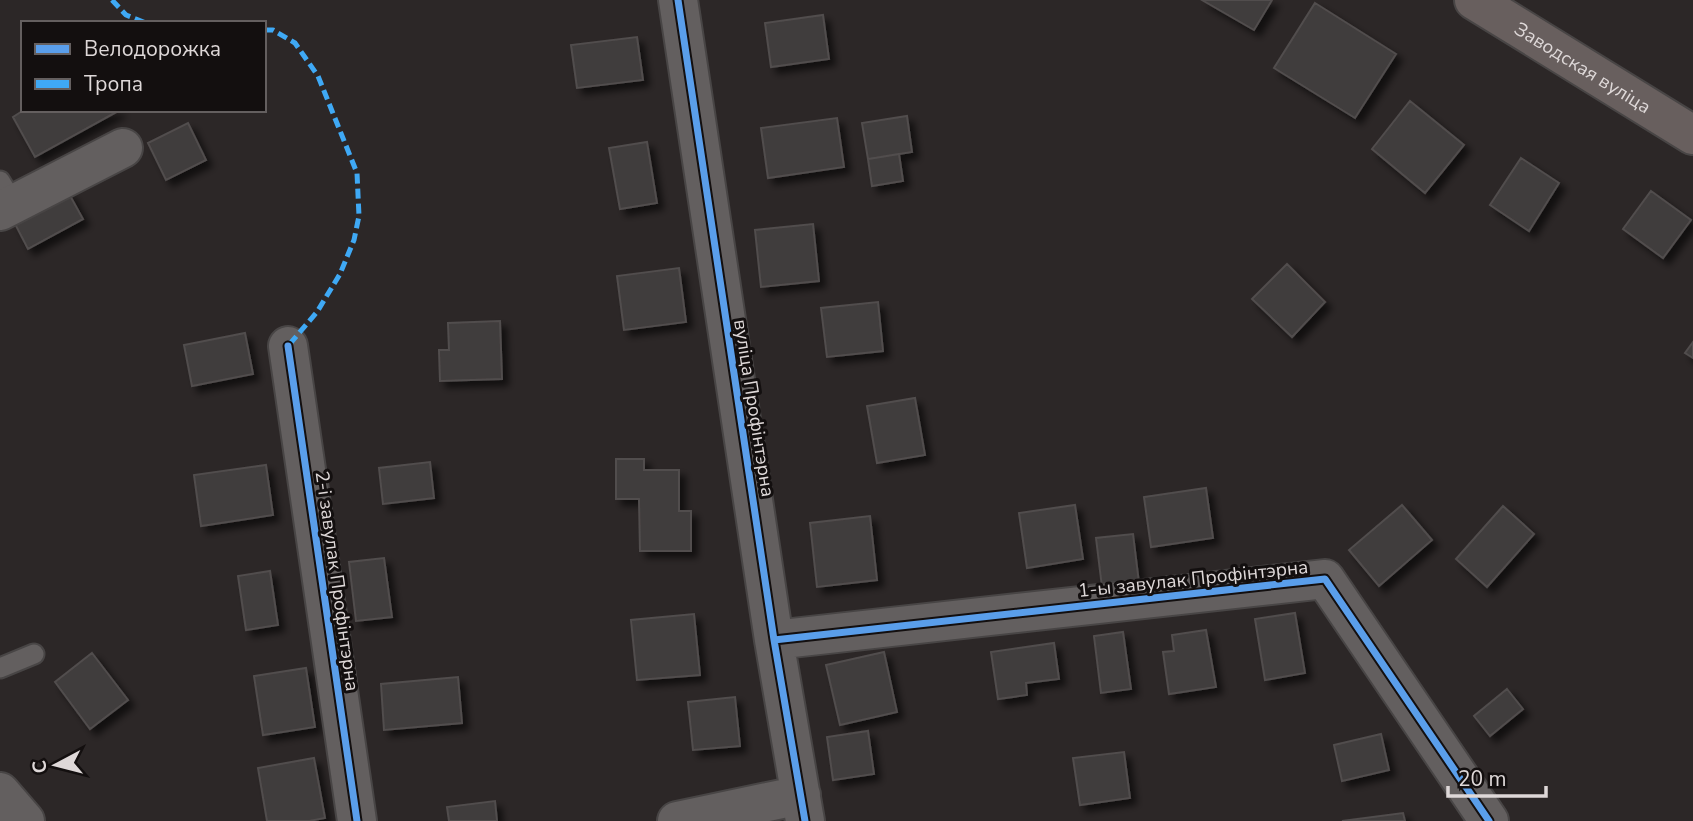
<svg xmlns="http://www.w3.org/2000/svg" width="1693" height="821" font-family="'Nunito Sans',sans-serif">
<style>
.building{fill:#403c3c;stroke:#514d4d;stroke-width:2;filter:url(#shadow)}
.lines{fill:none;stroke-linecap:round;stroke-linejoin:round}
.service-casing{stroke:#484545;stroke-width:23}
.minor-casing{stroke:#484545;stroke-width:42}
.primary-casing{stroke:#484545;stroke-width:42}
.service{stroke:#635f5f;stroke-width:19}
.minor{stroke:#635f5f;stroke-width:38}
.primary{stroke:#685f5e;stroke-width:38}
.quiet{stroke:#3fa9f5;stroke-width:5;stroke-dasharray:10 5;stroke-linecap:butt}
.cycleway-casing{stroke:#130f0f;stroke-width:11}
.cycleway{stroke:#5a9eea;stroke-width:7}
.labels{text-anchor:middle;stroke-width:6;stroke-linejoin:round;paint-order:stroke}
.street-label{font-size:19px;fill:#ded8d8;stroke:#130f0f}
</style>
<defs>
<filter id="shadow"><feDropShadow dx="6" dy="6" stdDeviation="3.5" flood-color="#0009"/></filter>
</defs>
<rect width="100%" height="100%" fill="#2c2727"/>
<path class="building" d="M1202 0H1272L1254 30Z
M1315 3 1396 54 1355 118 1274 68Z
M823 15 829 59 771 67 765 23Z
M637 37 643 80 577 88 571 45Z
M1410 101 1464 145 1425 193 1372 149Z
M24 110H120L35 157 13 117Z
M907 116 912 152 868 159 862 123Z
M837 118 844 167 768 178 761 128Z
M188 123 206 160 166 180 148 143Z
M647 142 657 203 620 209 609 148Z
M899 154 903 181 872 186 868 159Z
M1521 158 1559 183 1529 231 1490 205Z
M1651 191 1691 220 1663 258 1623 229Z
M68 192 83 219 28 249 14 222Z
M813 224 819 281 761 287 755 230Z
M1287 264 1325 302 1292 337 1252 299Z
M679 268 686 322 624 330 617 276Z
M878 302 883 351 827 357 821 308Z
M500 321 502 379 440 381 439 350H449L448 323Z
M245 333 253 374 192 386 184 345Z
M1693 342V358L1685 353Z
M915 398 925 455 877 463 867 406Z
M616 459H644V470H679V511H691V551H640L639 499H616Z
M430 462 434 498 383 504 379 468Z
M266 465 273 515 201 526 194 475Z
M1206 488 1213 538 1151 547 1144 497Z
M1075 505 1083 559 1027 568 1019 513Z
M1402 505 1432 540 1379 586 1349 550Z
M1503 506 1534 534 1487 587 1456 559Z
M870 516 877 580 817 587 810 523Z
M1133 534 1139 583 1102 587 1096 538Z
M384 558 392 617 356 621 349 562Z
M270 571 278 625 246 630 238 576Z
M1295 613 1305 673 1265 680 1255 619Z
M694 614 700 675 637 680 631 620Z
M1206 630 1216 687 1169 694 1163 652 1174 651 1172 635Z
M1123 632 1131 689 1101 693 1094 636Z
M1054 643 1059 679 1026 683 1027 695 998 699 991 652Z
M884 652 897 712 840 725 826 665Z
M92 653 128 700 90 729 55 682Z
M306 668 315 727 263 735 254 676Z
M458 677 462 723 384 730 381 684Z
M1507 689 1523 709 1490 736 1474 716Z
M735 697 740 746 693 750 688 702Z
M868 731 874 774 833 780 827 737Z
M1381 734 1389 770 1342 781 1334 745Z
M1124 752 1130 798 1080 805 1073 758Z
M314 758 325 818 309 821H267L258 768Z
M495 801 497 821H449L447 807Z
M1403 813 1405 821H1342Z"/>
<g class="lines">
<defs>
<path id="service" d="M0 181 14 204
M0 668 34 654"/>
<path id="minor" d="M678 0 774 640 805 821
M0 211 123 148
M288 346 357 821
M774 640 1325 579 1489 821
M0 792 25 821
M677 821 801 795"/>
<g id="primary">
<path id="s1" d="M1474 0 1693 135"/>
</g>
</defs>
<use href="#service" class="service-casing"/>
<use href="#minor" class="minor-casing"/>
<use href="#primary" class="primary-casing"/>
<use href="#service" class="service"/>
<use href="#minor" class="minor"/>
<use href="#primary" class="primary"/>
<path class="quiet" d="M112 0 126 15 146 23
M264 30H273L295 43 318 76 357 173 359 216 354 240 340 274 317 312 288 346"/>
<defs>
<path id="cycleway" d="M678 0 774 640 805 821
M288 346 357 821
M774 640 1325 579 1489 821"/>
</defs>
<use href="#cycleway" class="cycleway-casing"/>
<use href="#cycleway" class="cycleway"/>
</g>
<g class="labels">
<g class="street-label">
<text dy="7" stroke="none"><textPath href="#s1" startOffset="128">Заводская вуліца</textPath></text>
<text transform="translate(755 408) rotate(81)" y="7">вуліца Профінтэрна</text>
<text transform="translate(1193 578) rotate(-6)" y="7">1-ы завулак Профінтэрна</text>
<text transform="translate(338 581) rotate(82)" y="7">2-і завулак Профінтэрна</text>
</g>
</g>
<rect x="21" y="21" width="245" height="91" fill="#130f0f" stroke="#645f5f" stroke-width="2"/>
<rect x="35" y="44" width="35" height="10" fill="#5a9eea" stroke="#645f5f" stroke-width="2"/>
<text x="84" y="56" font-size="21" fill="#ded8d8">Велодорожка</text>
<rect x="35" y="79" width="35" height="10" fill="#3fa9f5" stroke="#645f5f" stroke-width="2"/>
<text x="84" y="91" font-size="21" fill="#ded8d8">Тропа</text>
<g transform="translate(56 765) rotate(263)" stroke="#130f0f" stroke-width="5" paint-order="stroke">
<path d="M0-5L12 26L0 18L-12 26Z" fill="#ded8d8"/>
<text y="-10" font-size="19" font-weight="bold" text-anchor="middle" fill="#ded8d8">С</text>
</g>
<path d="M1448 786v10h98v-10" fill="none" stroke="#ded8d8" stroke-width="3.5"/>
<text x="1458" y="786" font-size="21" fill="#ded8d8" stroke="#130f0f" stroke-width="5" paint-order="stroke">20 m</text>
</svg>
